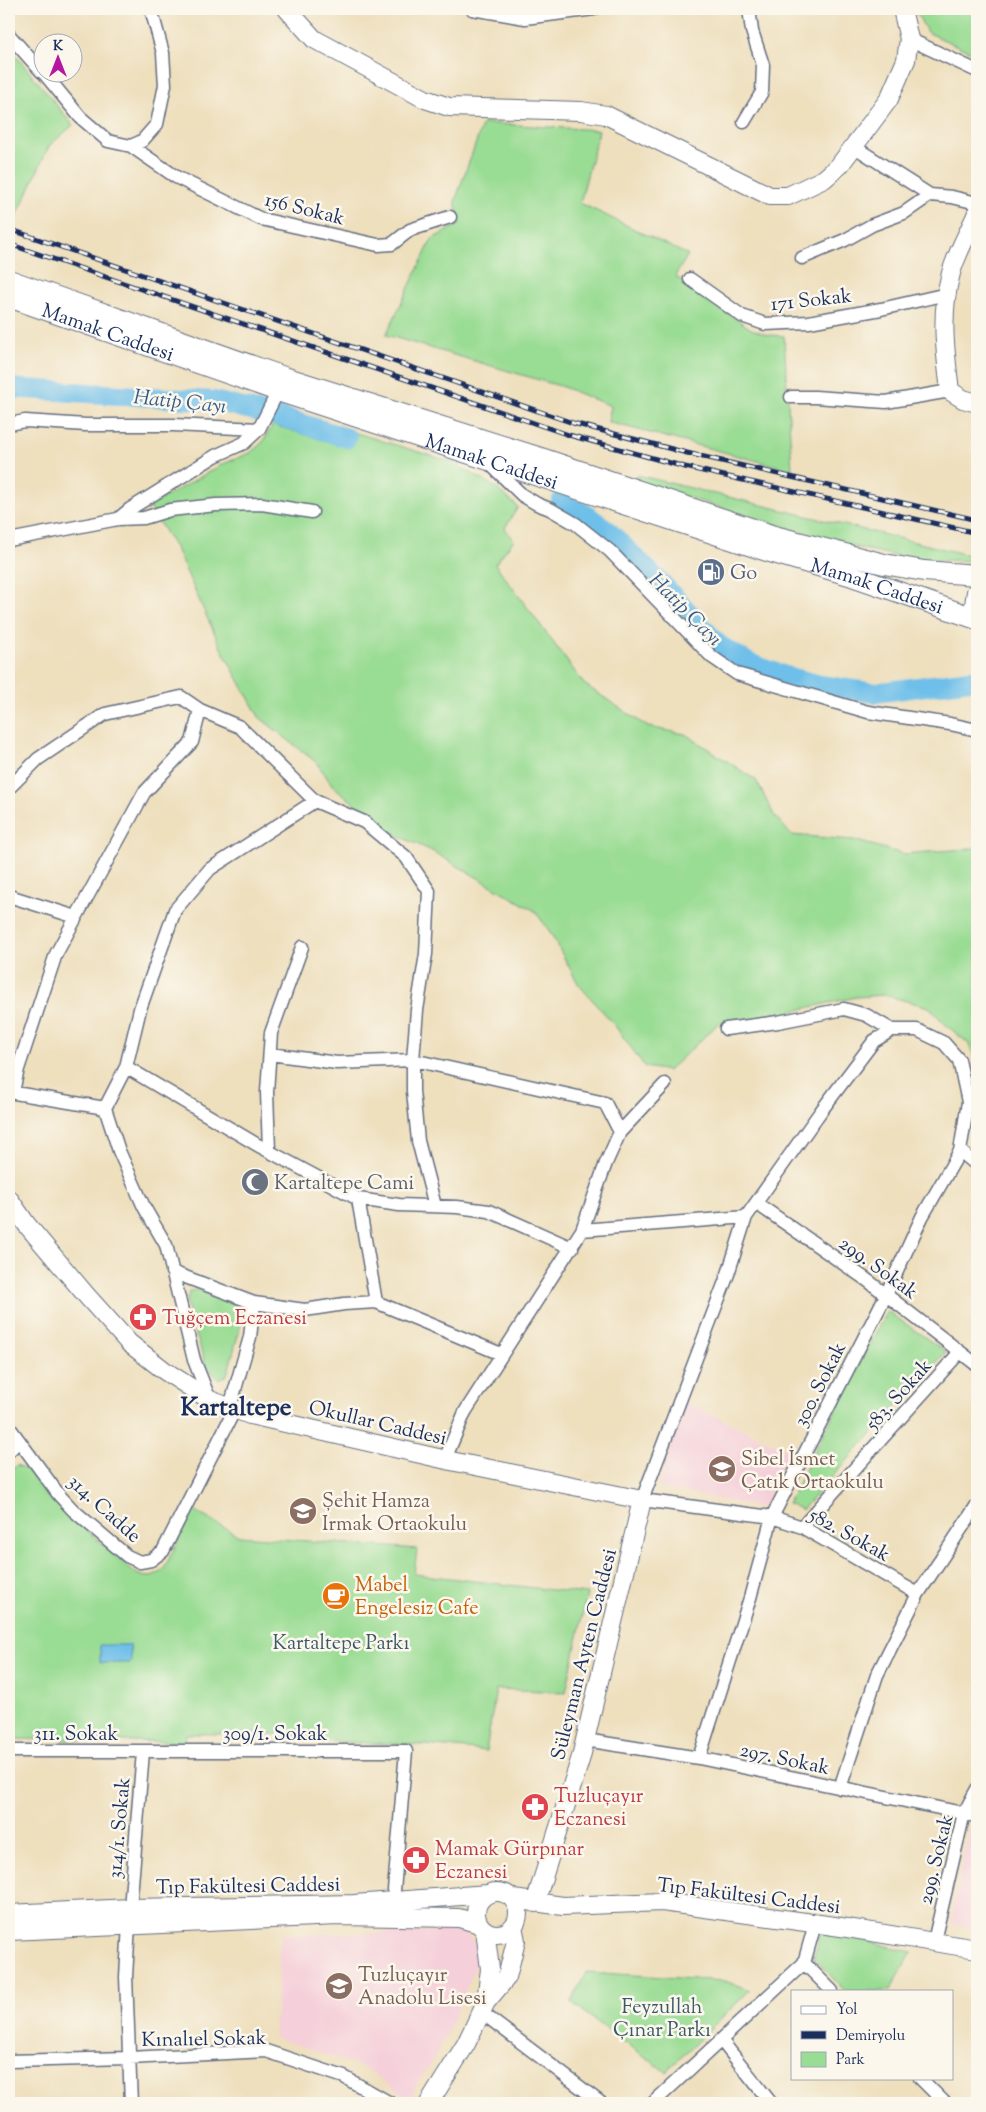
<svg xmlns="http://www.w3.org/2000/svg" width="986" height="2112" font-family="'Sorts Mill Goudy',serif">
<style>
.built{fill:#f5cfd9}
.green{fill:#99dc93;stroke:#5a8678}
.water{fill:#6ebfe9;stroke:#4477a4}
.lines{fill:none;stroke-linecap:round;stroke-linejoin:round}
.river{stroke:#6ebfe9;stroke-width:20}
.street-casing{stroke:#656d7f;stroke-width:15}
.secondary-casing{stroke:#656d7f;stroke-width:20}
.primary-casing{stroke:#656d7f;stroke-width:22}
.street{stroke:#fff;stroke-width:12}
.secondary{stroke:#fff;stroke-width:18}
.primary{stroke:#fff;stroke-width:20}
.rail-casing{stroke:#1b2f5e;stroke-width:5}
.rail{stroke:#fbf7ec;stroke-width:3;stroke-dasharray:9;stroke-linecap:butt}
.labels{text-anchor:middle;stroke-width:5;stroke-linejoin:round;paint-order:stroke}
.street-label{font-size:20px;fill:#1b2f5e;stroke:#fbf7ec}
.service-label{font-size:20px;fill:#4e5e75;stroke:#fbf7ec;text-anchor:start}
.worship-label{font-size:20px;fill:#5b616d;stroke:#fbf7ec;text-anchor:start}
.health-label{font-size:20px;fill:#be3a42;stroke:#fbf7ec;text-anchor:start}
.education-label{font-size:20px;fill:#785e54;stroke:#fbf7ec;text-anchor:start}
.food-label{font-size:20px;fill:#c56008;stroke:#fbf7ec;text-anchor:start}
.park-label{font-size:20px;fill:#3a5a6b;stroke:#fbf7ec}
.water-label{font-size:21px;font-style:italic;fill:#345a88;stroke:#fbf7ec}
.district-label{font-size:25px;font-weight:bold;fill:#1b2f5e;stroke:#fbf7ec}
</style>
<rect width="100%" height="100%" fill="#fbf7ec"/>
<filter id="ink" filterUnits="userSpaceOnUse"><feTurbulence type="fractalNoise" baseFrequency=".02" numOctaves="2"/><feDisplacementMap in="SourceGraphic" scale="10" xChannelSelector="R" yChannelSelector="G"/><feConvolveMatrix kernelMatrix="1 2 1 2 8 2 1 2 1" color-interpolation-filters="sRGB"/></filter>
<filter id="wash" filterUnits="userSpaceOnUse"><feTurbulence type="fractalNoise" baseFrequency=".0096" numOctaves="4" result="noise"/><feDisplacementMap in="SourceGraphic" scale="20" xChannelSelector="R" yChannelSelector="G"/><feGaussianBlur stdDeviation="1.12" result="paint"/><feColorMatrix in="noise" values="0 0 0 0 0 0 0 0 0 0 0 0 0 0 0 0 0 1.4 0 .05"/><feComposite in="paint" operator="in"/></filter>
<g filter="url(#wash)">
<rect width="100%" height="100%" fill="#eedfbd"/>
<path class="built" d="M685 1402 789 1451 763 1508 658 1487Z
M970 1822 977 1823V1929L951 1923Z
M447 1929 465 1932 476 1946V1966L443 2042 409 2098 360 2066 274 2037 281 1935 429 1932Z"/>
<path class="green" d="M920 9H977V55L927 32 916 12Z
M9 47 73 125 49 146 15 220 9 217Z
M483 123 599 130 580 203 688 255 675 276 751 329 768 335 784 336 792 470 608 422 611 406 563 387 386 335 432 239 460 224 455 201Z
M273 425 349 448 353 432 452 462 495 487 518 507 505 528 514 540 495 564 584 684 648 727 685 734 756 780 774 815 791 835 854 840 903 854 977 848V1062L968 1043 946 1025 929 1007 884 995 856 997 739 1023 720 1022 668 1071 645 1067 613 1023 579 985 550 932 535 911 430 850 387 831 332 785 317 763 259 717 221 648 177 551 149 506 223 464 250 453 262 443Z
M637 475 977 557V561L937 560 892 555 840 544 634 481Z
M195 1290 212 1291 243 1309V1317L227 1375 219 1379 206 1366 186 1302 190 1291Z
M887 1311 946 1352 802 1510 788 1503Z
M17 1465 26 1469 59 1506 137 1574C149 1579 154 1578 164 1569L193 1510 239 1536 417 1549 414 1574 587 1594 566 1692 496 1689 486 1751 426 1745 313 1741 310 1736 302 1734H186L185 1742 9 1739V1472Z
M821 1930 912 1952 890 1991H845L814 1958Z
M586 1972 725 1981 750 1990 666 2072 571 2003Z"/>
<path class="water" d="M100 1645H130L131 1663H100Z"/>
<g class="lines">
<path class="river" d="M9 388 214 401 281 417 347 438
M561 502 585 514 606 529 665 587 719 645 751 664 782 675 820 685 875 693 977 679"/>
</g>
</g>
<g filter="url(#ink)">
<g class="lines">
<defs>
<path id="street" d="M472 9 525 18 594 9
M9 35 42 72
M909 39 977 71
M43 72 80 117 108 141 131 146 142 141 157 124 165 85 163 53 151 9
M744 122 762 92 763 65 752 31 749 9
M131 146 176 177 261 219 378 245 392 244 410 230 450 217
M853 146 930 195 952 197 977 203
M802 258 845 240 872 225 904 213 930 195
M690 279 742 316 765 324 809 322 881 309 947 294
M791 397H815L886 402 950 391
M9 424 25 421 86 425H173L259 429
M489 463 522 495 537 504 550 509 576 524 610 551 712 657 737 674 868 712 950 724 977 730
M118 519 144 518 170 510 216 505 262 504 312 512
M9 540 118 519 130 509 215 456 244 443 259 429 278 391
M200 710 240 727 315 801 364 822 406 857 429 891 426 954 417 1010 413 1060V1091L418 1141 435 1206
M9 788 38 759 105 714 181 697 200 710 192 742 144 793 56 954 18 1069 13 1092
M9 896 76 917
M726 1029 778 1022 844 1009 866 1015 892 1030
M270 1054 337 1063 413 1060 605 1103 620 1132
M126 1067 261 1147 358 1199 399 1205 457 1207 489 1211 572 1248
M9 1092 105 1108
M269 1151 267 1092 271 1033 302 947
M960 1151 977 1165
M358 1199 376 1302
M756 1203 867 1280 977 1365
M582 1230 746 1217
M172 1272 254 1303 305 1310 344 1304 376 1302 501 1354
M210 1400 194 1360 166 1245 144 1207 119 1151 105 1108 126 1067 140 1009 175 910 210 869 315 801
M230 1407 250 1337 254 1303
M9 1427 59 1495 73 1510 127 1556 140 1562 151 1560 163 1551 235 1409
M9 1451 19 1441
M445 1459 465 1412 582 1230 606 1163 620 1132 665 1084
M802 1527 960 1352
M585 1740 699 1758 977 1816
M9 1751H406L393 1902
M699 1758 750 1598 772 1517 886 1295 922 1217 960 1151 968 1102 959 1060 944 1043 917 1030H892L874 1041 821 1111 746 1217 728 1274 642 1500 772 1517 802 1527 918 1594
M840 1788 877 1675 918 1594 977 1505
M130 1908 143 1752
M129 1924 126 1977 131 2103
M815 1924 804 1963 832 1991
M934 1941 964 1813 977 1789
M481 2012 601 2103
M721 2040 771 2103
M9 2061 129 2058 266 2051 344 2077 390 2103
M920 2078 945 2103
M653 2103 804 1963"/>
<path id="secondary" d="M287 9 314 39 425 99 449 107 581 111 606 115 770 196H788L824 179 839 166 889 99 906 60 909 39 902 9
M977 213C969 232 957 252 951 273 940 314 945 350 950 391L963 399 977 403
M9 1199 27 1225 86 1295 129 1343 165 1371 210 1400 250 1415 451 1461 642 1500 581 1757 535 1903
M476 1913a21 21 0 1 1 42 0a21 21 0 1 1-42 0Z
M513 1899 563 1906 662 1902 841 1927 977 1949
M9 1914 130 1908 354 1904 488 1894
M485 1930 490 1969 486 2001
M9 1931 338 1916 459 1918 479 1924
M429 2103 466 2044 486 2002 507 1977 516 1941 513 1926"/>
<g id="primary">
<path d="M9 280 284 377 544 459 774 536 884 564 924 571 977 575"/>
<path id="s1" d="M9 297 278 391 770 552 852 576 977 619"/>
<path d="M977 592 975 605 977 614"/>
</g>
</defs>
<use href="#street" class="street-casing"/>
<use href="#secondary" class="secondary-casing"/>
<use href="#primary" class="primary-casing"/>
<use href="#street" class="street"/>
<use href="#secondary" class="secondary"/>
<use href="#primary" class="primary"/>
<defs>
<path id="rail" d="M9 229 573 423 687 453 977 520
M9 244 569 435 685 467 977 533"/>
</defs>
<use href="#rail" class="rail-casing"/>
<use href="#rail" class="rail"/>
</g>
</g>
<defs>
<symbol id="fuel-disc" viewBox="-11 -11 22 22"><circle r="9.5" fill="#5c6f8a" stroke="#fbf7ec"/><path d="M-5.5-6h7V0h2V4h1.3V-2.5L3-4.5l.8-.8L6-3V5H2.5V1h-1V6h-7ZM-4.2-4.7v3.2H.2V-4.7Z" fill="#fff"/></symbol>
<symbol id="mosque-disc" viewBox="-11 -11 22 22"><circle r="9.5" fill="#6b7280" stroke="#fbf7ec"/><path d="M3.5-4.9A6 6 0 1 0 3.5 4.9A5 5 0 1 1 3.5-4.9Z" fill="#fff"/></symbol>
<symbol id="pharmacy-disc" viewBox="-11 -11 22 22"><circle r="9.5" fill="#e0444e" stroke="#fbf7ec"/><path d="M-2-6h4v4h4v4h-4v4h-4v-4h-4v-4h4Z" fill="#fff"/></symbol>
<symbol id="school-disc" viewBox="-11 -11 22 22"><circle r="9.5" fill="#8d6e63" stroke="#fbf7ec"/><path d="M0-5L7-2L0 1L-7-2ZM-4 1L0 2.5L4 1V4Q0 6-4 4Z" fill="#fff"/></symbol>
<symbol id="cafe-disc" viewBox="-11 -11 22 22"><circle r="9.5" fill="#e8710a" stroke="#fbf7ec"/><path d="M-5.5-4.5H6V0H3Q3 3.5 0 3.5H-2.5Q-5.5 3.5-5.5 0ZM3-3.2v2h1.7v-2ZM-6 4.5H4V6H-6Z" fill="#fff"/></symbol>
</defs>
<g fill-rule="evenodd">
<use href="#fuel-disc" x="695" y="556" width="32" height="32"/>
<use href="#mosque-disc" x="239" y="1166" width="32" height="32"/>
<use href="#pharmacy-disc" x="127" y="1301" width="32" height="32"/>
<use href="#school-disc" x="706" y="1453" width="32" height="32"/>
<use href="#school-disc" x="287" y="1495" width="32" height="32"/>
<use href="#cafe-disc" x="320" y="1580" width="32" height="32"/>
<use href="#pharmacy-disc" x="519" y="1791" width="32" height="32"/>
<use href="#pharmacy-disc" x="400" y="1844" width="32" height="32"/>
<use href="#school-disc" x="323" y="1970" width="32" height="32"/>
</g>
<g class="labels">
<g class="street-label">
<text transform="translate(305 208) rotate(14)" y="7">156 Sokak</text>
<text transform="translate(811 299) rotate(-6)" y="7">171 Sokak</text>
<text dy="7" stroke="none"><textPath href="#s1" startOffset="105">Mamak Caddesi</textPath></text>
<text dy="7" stroke="none"><textPath href="#s1" startOffset="510">Mamak Caddesi</textPath></text>
<text dy="7" stroke="none"><textPath href="#s1" startOffset="915">Mamak Caddesi</textPath></text>
<text transform="translate(879 1267) rotate(36)" y="7">299. Sokak</text>
<text transform="translate(819 1384) rotate(-63)" y="7">300. Sokak</text>
<text transform="translate(898 1394) rotate(-48)" y="7">583. Sokak</text>
<text transform="translate(378 1422) rotate(13)" y="7">Okullar Caddesi</text>
<text transform="translate(105 1508) rotate(42)" y="7">314. Cadde</text>
<text transform="translate(850 1534) rotate(29)" y="7">582. Sokak</text>
<text transform="translate(583 1654) rotate(-76)" y="7">Süleyman Ayten Caddesi</text>
<text x="76" y="1740">311. Sokak</text>
<text x="275" y="1740">309/1. Sokak</text>
<text transform="translate(785 1758) rotate(12)" y="7">297. Sokak</text>
<text transform="translate(118 1828) rotate(-85)" y="7">314/1. Sokak</text>
<text transform="translate(935 1859) rotate(-76)" y="7">299. Sokak</text>
<text transform="translate(248 1885) rotate(-1)" y="7">Tıp Fakültesi Caddesi</text>
<text transform="translate(749 1895) rotate(7)" y="7">Tıp Fakültesi Caddesi</text>
<text transform="translate(204 2038) rotate(-1)" y="7">Kınalıel Sokak</text>
</g>
<g class="service-label">
<text x="730" y="579">Go</text>
</g>
<g class="worship-label">
<text x="274" y="1189">Kartaltepe Cami</text>
</g>
<g class="health-label">
<text x="162" y="1324">Tuğçem Eczanesi</text>
<text x="554" y="1802">Tuzluçayır<tspan x="554" dy="23">Eczanesi</tspan></text>
<text x="435" y="1855">Mamak Gürpınar<tspan x="435" dy="23">Eczanesi</tspan></text>
</g>
<g class="education-label">
<text x="741" y="1465">Sibel İsmet<tspan x="741" dy="23">Çatık Ortaokulu</tspan></text>
<text x="322" y="1507">Şehit Hamza<tspan x="322" dy="23">Irmak Ortaokulu</tspan></text>
<text x="358" y="1981">Tuzluçayır<tspan x="358" dy="23">Anadolu Lisesi</tspan></text>
</g>
<g class="food-label">
<text x="355" y="1591">Mabel<tspan x="355" dy="23">Engelesiz Cafe</tspan></text>
</g>
<g class="park-label">
<text x="341" y="1649">Kartaltepe Parkı</text>
<text x="662" y="2013">Feyzullah<tspan x="662" dy="23">Çınar Parkı</tspan></text>
</g>
<g class="water-label">
<text transform="translate(180 401) rotate(6)" y="7">Hatip Çayı</text>
<text transform="translate(686 609) rotate(45)" y="7">Hatip Çayı</text>
</g>
<g class="district-label">
<text x="236" y="1415">Kartaltepe</text>
</g>
</g>
<rect width="986" height="2112" fill="none" stroke="#fbf7ec" stroke-width="30"/>
<rect x="791" y="1990" width="162" height="90" fill="#fbf7ec" stroke="#a1a7b3"/>
<rect x="801" y="2006" width="25" height="8" fill="#ffffff" stroke="#a1a7b3"/>
<text x="836" y="2014" font-size="15" fill="#1b2f5e">Yol</text>
<rect x="801" y="2031" width="25" height="8" fill="#1b2f5e" stroke="#a1a7b3"/>
<text x="836" y="2040" font-size="15" fill="#1b2f5e">Demiryolu</text>
<rect x="801" y="2052" width="25" height="15" fill="#99dc93" stroke="#a1a7b3"/>
<text x="836" y="2064" font-size="15" fill="#1b2f5e">Park</text>
<g transform="translate(58 58)"><circle r="24" fill="#fbf7ec" stroke="#a1a7b3"/>
<path d="M0-4L9 19L0 12L-9 19Z" fill="#b5179e"/>
<text y="-8" font-size="14" font-weight="bold" text-anchor="middle" fill="#1b2f5e">K</text>
</g>
</svg>
